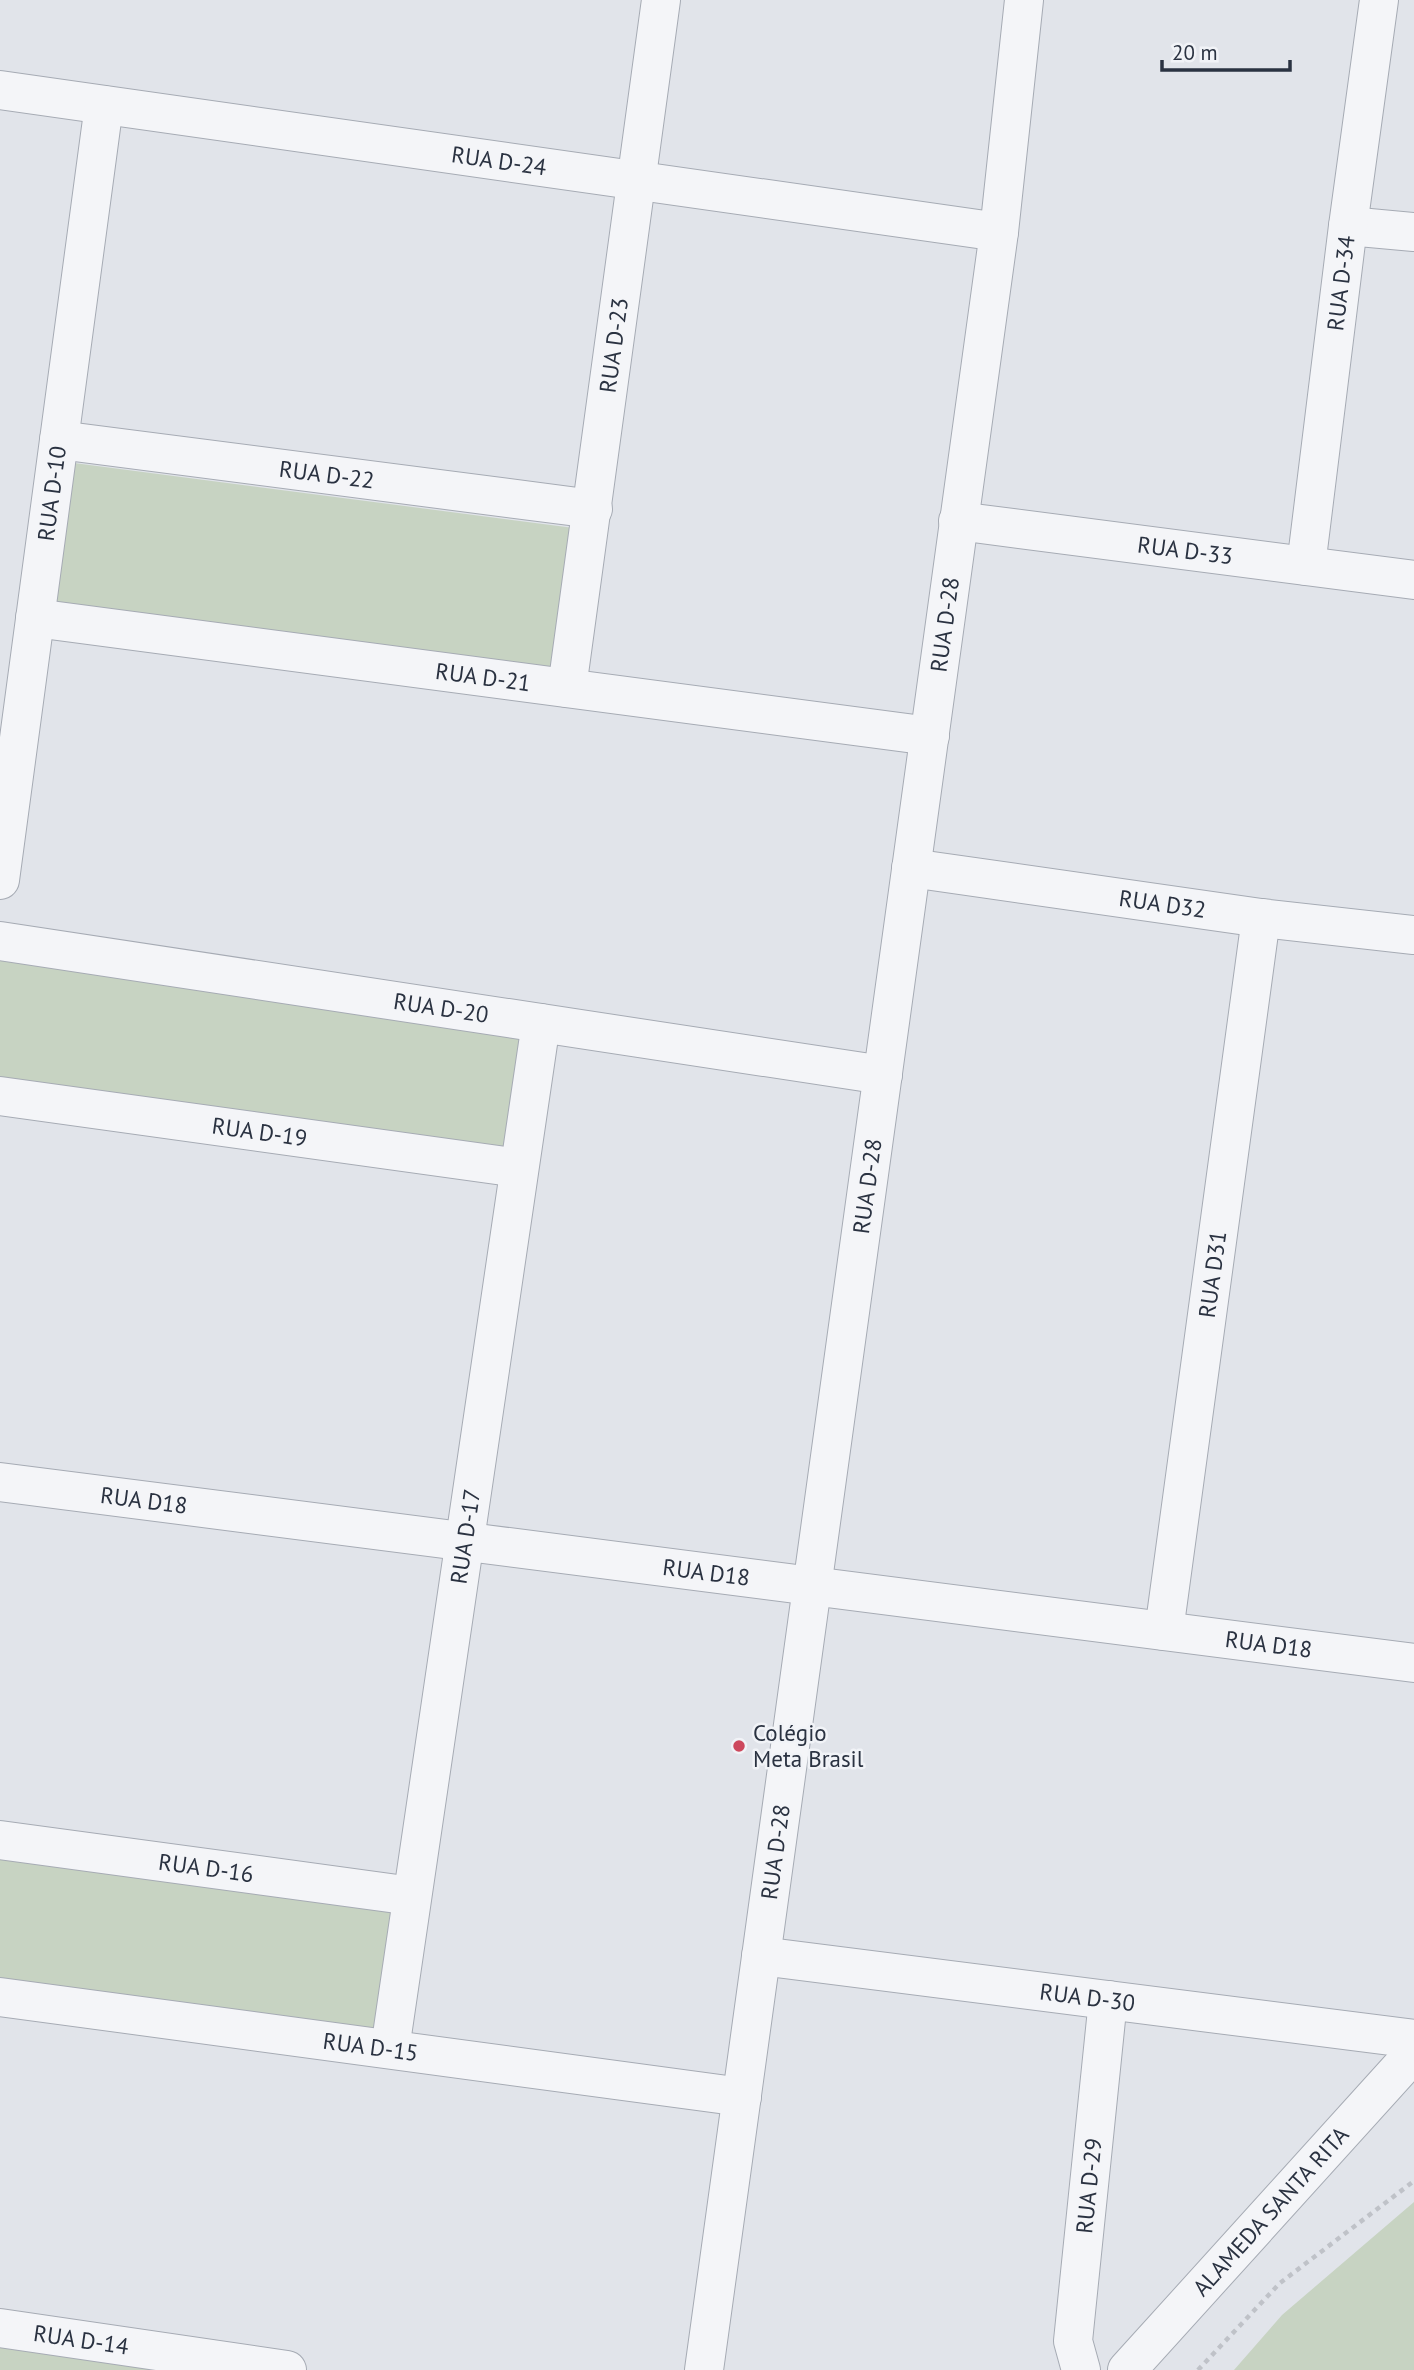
<svg xmlns="http://www.w3.org/2000/svg" width="1414" height="2370" font-family="'PT Sans',sans-serif">
<style>
.green{fill:#c7d3c2}
.lines{fill:none;stroke-linecap:round;stroke-linejoin:round}
.street-casing{stroke:#a6abb4;stroke-width:40}
.path{stroke:#bfc2c8;stroke-width:4.5;stroke-dasharray:5 5;stroke-linecap:butt}
.street{stroke:#f4f5f8;stroke-width:38}
.poi-dot{fill:#cd485d;stroke:#f1f3f7;stroke-width:2.5}
.labels{text-anchor:middle;stroke-width:5;stroke-linejoin:round;paint-order:stroke}
.street-label{font-size:23px;fill:#2a3241;stroke:#f1f3f7}
.poi-label{font-size:23px;fill:#2a3241;stroke:#f1f3f7;text-anchor:start}
</style>
<rect width="100%" height="100%" fill="#e1e4ea"/>
<path class="green" d="M74 463 574 528 556 675 53 607Z
M2 948 528 1032 509 1160 0 1086V962Z
M0 1846 398 1900 382 2036 0 1989Z
M1414 2202V2370H1234L1282 2315Z
M0 2336 241 2370H0Z"/>
<g class="lines">
<defs>
<g id="street">
<path id="s1" d="M0 90 999 232"/>
<path d="M1348 226 1414 232"/>
<path id="s2" d="M59 440 593 509"/>
<path id="s3" d="M958 521 1414 580"/>
<path id="s4" d="M1306 566 1348 226 1379 0"/>
<path id="s5" d="M35 618 930 736"/>
<path id="s6" d="M567 688 661 0"/>
<path id="s7" d="M911 868 1261 918 1414 935"/>
<path id="s8" d="M0 880 104 105"/>
<path id="s9" d="M0 941 883 1075"/>
<path id="s10" d="M0 1096 519 1168"/>
<path id="s11" d="M0 1482 1414 1663"/>
<path id="s12" d="M1164 1631 1261 918"/>
<path id="s13" d="M0 1840 412 1896"/>
<path id="s14" d="M761 1956 1414 2039"/>
<path id="s15" d="M0 1997 742 2097"/>
<path id="s16" d="M390 2049 541 1023"/>
<path id="s17" d="M0 2328 287 2370"/>
<path id="s18" d="M704 2370 999 232 1024 0"/>
<path id="s19" d="M1081 2370 1073 2341 1108 2000"/>
<path id="s20" d="M1127 2370 1414 2053"/>
</g>
</defs>
<use href="#street" class="street-casing"/>
<path class="path" d="M1198 2370 1280 2283 1414 2181"/>
<use href="#street" class="street"/>
</g>
<circle class="poi-dot" cx="739" cy="1746" r="7"/>
<g class="labels">
<g class="street-label">
<text dy="8" stroke="none"><textPath href="#s1" startOffset="504">RUA D-24</textPath></text>
<text dy="8" stroke="none"><textPath href="#s4" startOffset="285">RUA D-34</textPath></text>
<text dy="8" stroke="none"><textPath href="#s6" startOffset="346">RUA D-23</textPath></text>
<text dy="8" stroke="none"><textPath href="#s2" startOffset="270">RUA D-22</textPath></text>
<text dy="8" stroke="none"><textPath href="#s8" startOffset="390">RUA D-10</textPath></text>
<text dy="8" stroke="none"><textPath href="#s3" startOffset="229">RUA D-33</textPath></text>
<text dy="8" stroke="none"><textPath href="#s18" startOffset="1762">RUA D-28</textPath></text>
<text dy="8" stroke="none"><textPath href="#s5" startOffset="452">RUA D-21</textPath></text>
<text dy="8" stroke="none"><textPath href="#s7" startOffset="254">RUA D32</textPath></text>
<text dy="8" stroke="none"><textPath href="#s9" startOffset="446">RUA D-20</textPath></text>
<text dy="8" stroke="none"><textPath href="#s10" startOffset="262">RUA D-19</textPath></text>
<text dy="8" stroke="none"><textPath href="#s18" startOffset="1195">RUA D-28</textPath></text>
<text dy="8" stroke="none"><textPath href="#s12" startOffset="360">RUA D31</textPath></text>
<text dy="8" stroke="none"><textPath href="#s11" startOffset="145">RUA D18</textPath></text>
<text dy="8" stroke="none"><textPath href="#s16" startOffset="518">RUA D-17</textPath></text>
<text dy="8" stroke="none"><textPath href="#s11" startOffset="712">RUA D18</textPath></text>
<text dy="8" stroke="none"><textPath href="#s11" startOffset="1279">RUA D18</textPath></text>
<text dy="8" stroke="none"><textPath href="#s18" startOffset="523">RUA D-28</textPath></text>
<text dy="8" stroke="none"><textPath href="#s13" startOffset="208">RUA D-16</textPath></text>
<text dy="8" stroke="none"><textPath href="#s14" startOffset="329">RUA D-30</textPath></text>
<text dy="8" stroke="none"><textPath href="#s15" startOffset="374">RUA D-15</textPath></text>
<text dy="8" stroke="none"><textPath href="#s19" startOffset="186">RUA D-29</textPath></text>
<text dy="8" stroke="none"><textPath href="#s20" startOffset="214">ALAMEDA SANTA RITA</textPath></text>
<text dy="8" stroke="none"><textPath href="#s17" startOffset="82">RUA D-14</textPath></text>
</g>
<g class="poi-label">
<text x="753" y="1741">Colégio<tspan x="753" dy="26">Meta Brasil</tspan></text>
</g>
</g>
<path d="M1162 60v10h128v-10" fill="none" stroke="#2a3241" stroke-width="3.5"/>
<text x="1172" y="60" font-size="21" fill="#2a3241" stroke="#f1f3f7" stroke-width="5" paint-order="stroke">20 m</text>
</svg>
